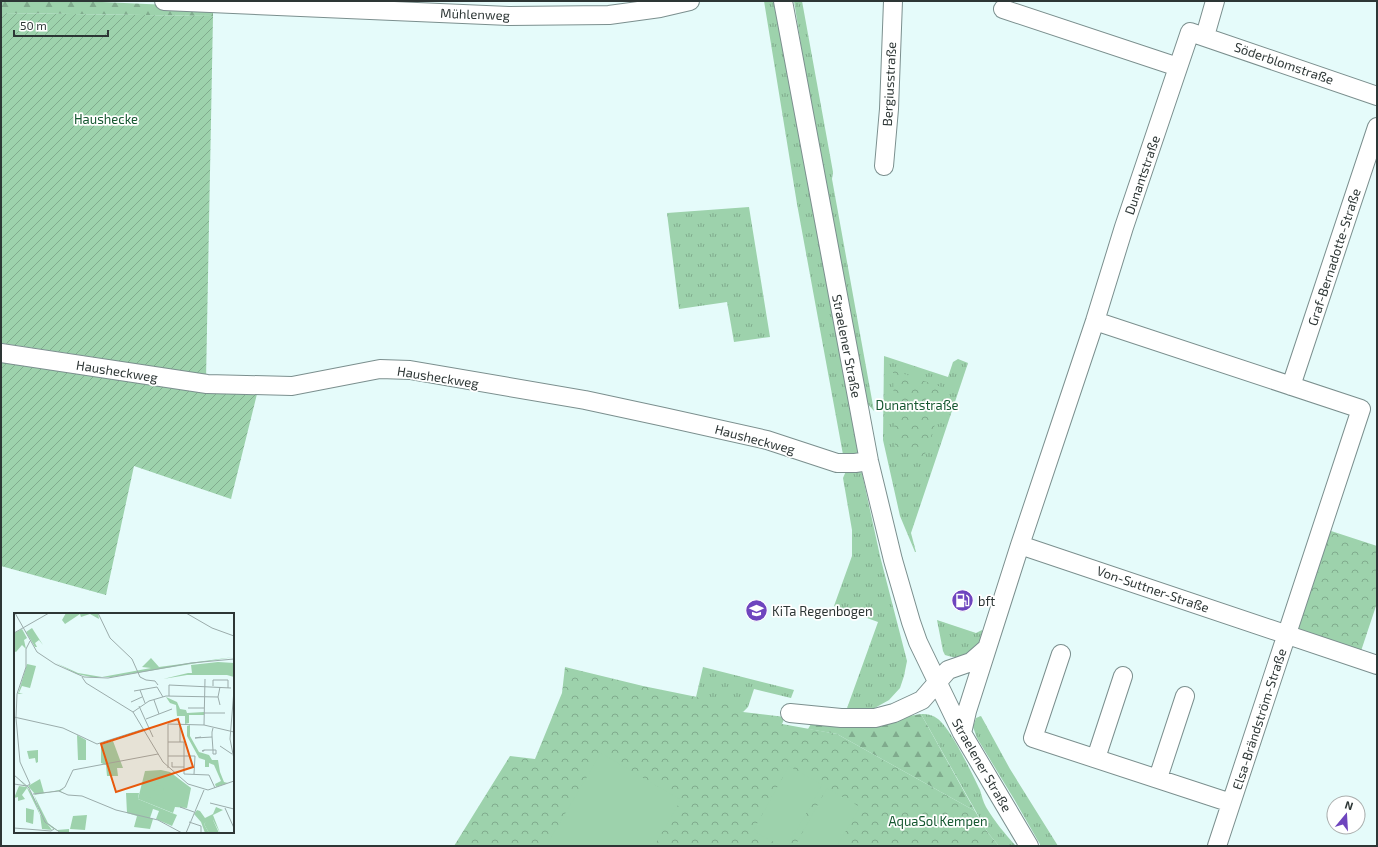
<svg xmlns="http://www.w3.org/2000/svg" width="1378" height="847" font-family="'Exo 2',sans-serif">
<style>
.grass{fill:url(#grass-tufts)}
.forest{fill:url(#forest-firs)}
.park{fill:url(#park-crowns)}
.garden{fill:url(#garden-furrows)}
.pitch{fill:#9dd2ac}
.lines{fill:none;stroke-linecap:round;stroke-linejoin:round}
.minor-casing{stroke:#7b8f8e;stroke-width:20}
.minor{stroke:#fff;stroke-width:18}
.labels{text-anchor:middle;stroke-width:3.5;stroke-linejoin:round;paint-order:stroke}
.street-label{font-size:13px;fill:#2d3635;stroke:#fff}
.park-label{font-size:13px;fill:#165831;stroke:#fff}
.poi-label{font-size:13px;fill:#2d3635;stroke:#fff;text-anchor:start}
.inset-road{fill:none;stroke:#9bacab;stroke-width:1}
.view{fill:#e8590c;fill-opacity:0.15;stroke:#e8590c;stroke-width:2}
.inset-edge{fill:none;stroke:#2d3635;stroke-width:2}
</style>
<defs>
<pattern id="grass-tufts" width="24" height="20" patternUnits="userSpaceOnUse"><rect width="24" height="20" fill="#9dd2ac"/><path d="M3 7l-1-3M5 7V3M7 7l1-3M15 17l-1-3M17 17v-4M19 17l1-3" fill="none" stroke="#80ab8d"/></pattern>
<pattern id="forest-firs" width="22" height="20" patternUnits="userSpaceOnUse"><rect width="22" height="20" fill="#9dd2ac"/><path d="M5 1l3.5 6h-7zM16 11l3.5 6h-7z" fill="#80ab8d"/></pattern>
<pattern id="park-crowns" width="20" height="18" patternUnits="userSpaceOnUse"><rect width="20" height="18" fill="#9dd2ac"/><path d="M2 6a3 3 0 1 1 6 0M12 15a3 3 0 1 1 6 0" fill="none" stroke="#80ab8d"/></pattern>
<pattern id="garden-furrows" width="10" height="10" patternUnits="userSpaceOnUse"><rect width="10" height="10" fill="#9dd2ac"/><path d="M-1 1l2-2M0 10L10 0M9 11l2-2" fill="none" stroke="#80ab8d"/></pattern>
</defs>
<rect width="100%" height="100%" fill="#e5fbfa"/>
<path class="grass" d="M764 1H779L858 453 844 460 797 204Z
M794 1H802L833 172 832 179 874 411 865 401 806 77Z
M749 207 770 337 734 342 727 302 679 309 667 213Z
M884 356 948 377 953 362 958 359 968 363 911 533 916 552H915L900 516 883 440Z
M854 469 862 473 880 556 907 661 904 676 900 688 889 700 873 709 846 711 878 622 834 606 852 556V530L843 478 846 471Z
M937 620 976 633 982 630C984 645 972 656 958 657 954 658 949 656 945 655L943 651Z
M703 667 794 690 791 698 754 689 748 707 743 712 696 697Z
M921 714C928 714 933 715 938 719 952 730 972 774 980 790 982 796 983 802 986 807 995 822 1005 834 1016 846H999L988 833Z
M981 716 1010 769 1058 846H1041L1014 799 977 738 973 727 976 718Z"/>
<path class="forest" d="M1 1H80L213 7V16L1 13Z
M921 714 975 811 837 734 808 729 811 724 873 722Z"/>
<path class="park" d="M893 370 947 389 924 457 895 448Z
M1325 529 1377 546V603L1360 654 1295 632Z
M565 667 643 686 736 705 743 712 785 717 782 724 837 734 975 811 988 833 999 846H454L510 756 535 759 562 693Z"/>
<path class="garden" d="M1 13 213 16 206 381 107 366 106 359 1 343Z
M1 360 206 390 241 394H257L231 499 134 466 106 595 1 566Z"/>
<path class="pitch" d="M601 753 681 800 654 846H546Z
M789 766 822 785 788 846H781L753 831Z
M827 788 860 807 837 846H795Z"/>
<g class="lines">
<defs>
<path id="minor" d="M164 1 509 16 609 15 660 8 690 1
M783 1 869 461 893 560 911 622 918 642 962 733 1029 846
M1003 9 1178 67
M1205 36 1215 1
M884 166 889 109 893 1
M1095 321 1361 409 1217 846
M1 353 207 384 292 386 380 369 410 370 585 400 664 417 767 440 837 463H855L869 461
M1291 386 1377 127
M1020 545 1377 665
M1061 654 1033 738 1231 803
M790 713 841 718H875L894 713 922 700 948 670 971 662 987 648
M962 733 967 711 1020 545 1095 321 1124 227 1190 32 1377 96
M1096 758 1123 676
M1158 778 1185 696"/>
</defs>
<use href="#minor" class="minor-casing"/>
<use href="#minor" class="minor"/>
</g>
<defs>
<symbol id="fuel-disc" viewBox="-11 -11 22 22"><circle r="9.5" fill="#6e45be" stroke="#fff"/><path d="M-5.5-6h7V0h2V4h1.3V-2.5L3-4.5l.8-.8L6-3V5H2.5V1h-1V6h-7ZM-4.2-4.7v3.2H.2V-4.7Z" fill="#fff"/></symbol>
<symbol id="school-disc" viewBox="-11 -11 22 22"><circle r="9.5" fill="#6e45be" stroke="#fff"/><path d="M0-5L7-2L0 1L-7-2ZM-4 1L0 2.5L4 1V4Q0 6-4 4Z" fill="#fff"/></symbol>
</defs>
<g fill-rule="evenodd">
<use href="#fuel-disc" x="950" y="588" width="25" height="25"/>
<use href="#school-disc" x="744" y="598" width="25" height="25"/>
</g>
<g class="labels">
<g class="street-label">
<text transform="translate(475 14) rotate(2)" y="5">Mühlenweg</text>
<text transform="translate(1284 63) rotate(19)" y="5">Söderblomstraße</text>
<text transform="translate(889 84) rotate(-87)" y="5">Bergiusstraße</text>
<text transform="translate(1142 175) rotate(-71)" y="5">Dunantstraße</text>
<text transform="translate(1334 257) rotate(-72)" y="5">Graf-Bernadotte-Straße</text>
<text transform="translate(847 346) rotate(79)" y="5">Straelener Straße</text>
<text transform="translate(117 371) rotate(9)" y="5">Hausheckweg</text>
<text transform="translate(438 377) rotate(9)" y="5">Hausheckweg</text>
<text transform="translate(755 439) rotate(15)" y="5">Hausheckweg</text>
<text transform="translate(1153 589) rotate(19)" y="5">Von-Suttner-Straße</text>
<text transform="translate(1259 719) rotate(-72)" y="5">Elsa-Brändström-Straße</text>
<text transform="translate(982 765) rotate(60)" y="5">Straelener Straße</text>
</g>
<g class="park-label">
<text x="106" y="124">Haushecke</text>
<text x="917" y="410">Dunantstraße</text>
<text x="938" y="826">AquaSol Kempen</text>
</g>
<g class="poi-label">
<text x="978" y="606">bft</text>
<text x="772" y="616">KiTa Regenbogen</text>
</g>
</g>
<g transform="translate(14 613)">
<rect width="220" height="220" fill="#e5fbfa"/>
<path d="M52 0H84L85 6 76 1 67 4 66 1 51 11 48 7ZM8 16 13 25 10 27 12 36 8 32 2 39 0 38V20ZM220 44 98 64H77L63 61 42 50 64 60 88 64 137 55 128 54 137 45 145 54ZM13 51 22 53 16 75 8 73 5 80 9 81H4ZM152 84 163 89 166 96 172 97 173 100 190 99V102H175V110L171 111V103H163L162 92 156 90ZM176 112V123L185 139 195 142 198 147H204L206 159 210 169 214 170 202 174 201 171 207 168 200 152 195 150V154H191V147L185 145 173 123V113ZM63 122 72 127V147H64ZM24 137V149L22 150 21 145 15 146 13 138ZM4 166 12 173 16 178 20 185 26 201 38 217 28 216 26 202 13 175 8 182 11 186 4 188V184L0 185 5 173 12 174ZM26 166 30 180 50 176 46 178 51 181 44 178 20 182 34 210 43 217 55 216V220H48L38 215 32 209 27 202 20 182 21 181 14 173ZM112 180H125L124 186 163 202 158 213 142 206 145 198 139 196 136 205 139 206 136 216 120 214 123 203 113 200ZM202 194 209 197 199 202 206 220 199 207H194L190 211 195 220H191L187 209 180 201 183 197 186 198 191 205 199 201ZM73 202 71 217 56 216 59 203Z" fill="#9dd2ac"/>
<path d="M18 15 29 32 25 27 21 30 23 34H21L12 19ZM12 195 20 197 19 211 12 209Z" fill="#9dd2ac"/>
<path d="M204 49 220 50 219 71 220 64 213 62V60H178L177 52ZM147 157 156 159 177 175 173 195 161 194 159 200 124 186 131 158Z" fill="#9dd2ac"/>
<path d="M174 60H213V62H173L149 66ZM99 128 109 155H103L104 163H93L92 152 87 150V132Z" fill="#9dd2ac"/>
<path d="M140 177a5 5 0 1 1 10 0a5 5 0 1 1-10 0ZM128.5 179a5.5 5.5 0 1 1 11 0a5.5 5.5 0 1 1-11 0ZM193 207H199L205 220H195L190 211Z" fill="#9dd2ac"/>
<path class="inset-road" d="M1 0 23 39 41 51 70 64 94 65 177 50 220 46M84 0 96 25 118 46 126 64 132 67 141 68 144 72M172 0 198 15 220 23M0 20 35 0M68 64 72 70 119 99 149 149 174 171 194 177 220 168M199 73V67H214V75M126 77 131 90M220 77 216 126 220 146M120 78 143 74 149 84M155 83V72L217 75M140 87 145 101M117 89 128 84M206 92 204 84 206 74M125 93 139 124M174 95H190M119 99 135 88 152 83 204 84M190 100H211M0 104 49 115 83 131 130 116M132 106 158 96M190 112 191 66M187 124 181 125 198 124M154 129H170V161L195 162 201 175M166 129V112M206 133 218 141M190 137 188 138H190V137H202V141H199V137L198 123V119L199 115M154 143H181L180 161M158 149V154H170M154 155V111L190 112 220 119M0 162 15 175 31 209 47 220M0 171 13 173M13 173 16 171 6 149 2 105 3 81 12 54V36L16 28M45 178 51 174 59 157 144 141M19 181 45 178 54 182 68 183 102 197 144 207 168 220M196 190 220 196M166 194 180 199M211 195 220 215M175 209 187 213V220M0 215 37 218 40 216M172 220 190 177"/>
<path class="view" d="M164 106 179 154 102 179 87 131Z"/>
<rect width="220" height="220" class="inset-edge"/>
</g>
<rect width="1378" height="847" fill="none" stroke="#2d3635" stroke-width="4"/>
<g transform="translate(1346 815) rotate(18)"><circle r="19" fill="#ffffff" stroke="#abafae"/>
<path d="M0-3L7 15L0 10L-7 15Z" fill="#6e45be"/>
<text y="-6" font-size="11" font-weight="bold" text-anchor="middle" fill="#2d3635">N</text>
</g>
<path d="M14 30v6h94v-6" fill="none" stroke="#2d3635" stroke-width="2"/>
<text x="20" y="30" font-size="12" fill="#2d3635" stroke="#ffffff" stroke-width="3" paint-order="stroke">50 m</text>
</svg>
